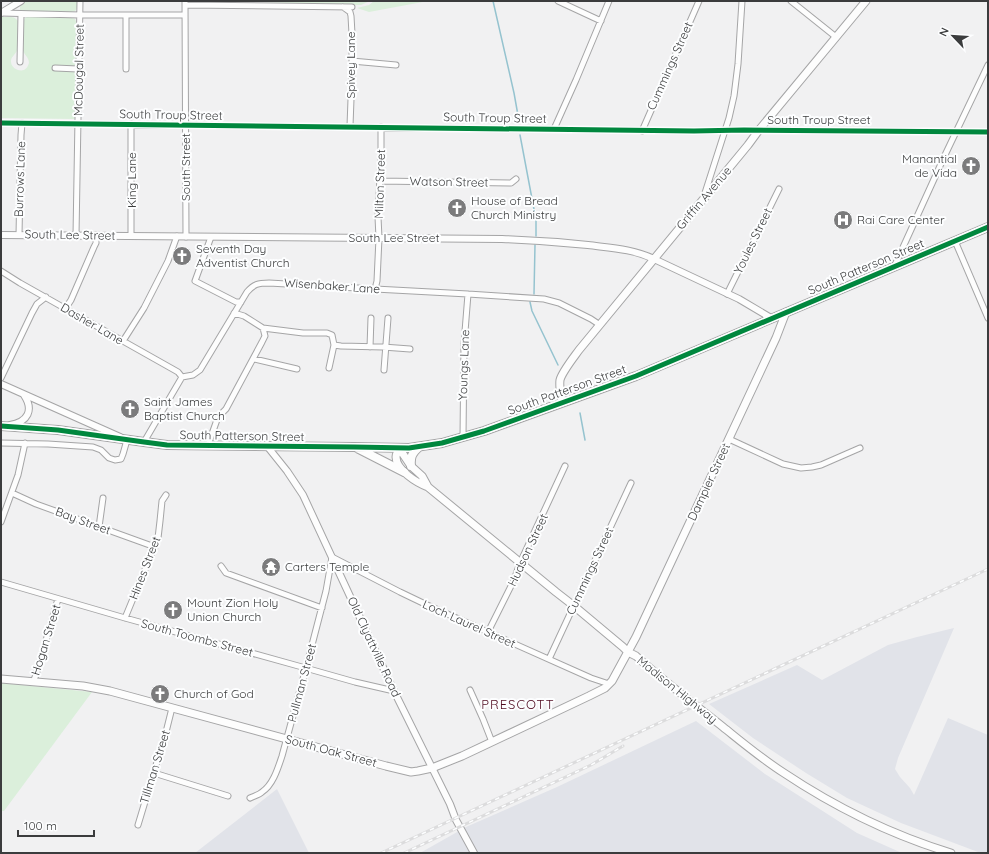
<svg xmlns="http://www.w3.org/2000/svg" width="989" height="854" font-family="Quicksand,sans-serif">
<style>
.built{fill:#e1e3e9}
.green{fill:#dbefdb}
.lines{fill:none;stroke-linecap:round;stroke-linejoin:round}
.stream{stroke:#95c3cf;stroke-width:1.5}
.minor-casing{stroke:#a5a5a6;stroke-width:7}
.tertiary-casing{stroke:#a5a5a6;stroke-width:8}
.secondary-casing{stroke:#a5a5a6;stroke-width:9}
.primary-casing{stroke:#a5a5a6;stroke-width:10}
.minor{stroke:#fdfdfd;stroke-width:5}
.tertiary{stroke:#fdfdfd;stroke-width:6}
.secondary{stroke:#fdfdfd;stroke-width:7}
.primary{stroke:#fdfdfd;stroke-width:8}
.rail-casing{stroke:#dcdcdd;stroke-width:3}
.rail{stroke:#fdfeff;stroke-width:1.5;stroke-dasharray:4.5;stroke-linecap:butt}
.cycleway-casing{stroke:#fdfeff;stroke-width:8}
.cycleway{stroke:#00873e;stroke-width:5}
.labels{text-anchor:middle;stroke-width:4;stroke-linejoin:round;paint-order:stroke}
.street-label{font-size:12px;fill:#3b3c3d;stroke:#fdfeff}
.poi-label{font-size:12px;fill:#3b3c3d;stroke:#fdfeff;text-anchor:start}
.neighbourhood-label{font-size:13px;letter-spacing:1px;fill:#500b20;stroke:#fdfeff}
</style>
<rect width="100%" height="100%" fill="#f1f1f2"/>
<path class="built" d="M954 628 898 758 895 769 900 777 910 788 914 795 948 718 988 735V853L978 852 901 823 847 798 806 773 753 738 709 704 797 665 822 680 888 645 917 637Z
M696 721 765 774 857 833 902 853H420L466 827 557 787Z
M277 789 309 853H195Z"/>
<path class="green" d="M25 1H77V8L75 11 71 12H20V4Z
M257 1H370L361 5H351L258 2Z
M374 1H428L369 12 357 8 369 5Z
M1 17C7 17 14 15 18 21 17 29 19 42 17 50 16 54 12 56 11 60 10 67 18 72 24 70 27 68 28 66 29 63 29 57 24 55 23 50V23L25 18 27 17 72 18 75 19 76 22 75 117 74 119 1 118Z
M1 683 92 692 4 811H1Z"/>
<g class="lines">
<path class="stream" d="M493 1 514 93 519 121
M520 135 536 220V236
M534 294 535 245
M530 302 532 311 558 365
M580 413 585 440"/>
<defs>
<path id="minor" d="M185 1 186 237
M558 1 601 21
M791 1 836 37
M185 5 352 7
M343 7 350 12 351 16 352 34V72L350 126
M1 13 80 15H185
M352 61 396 65
M20 62 21 14
M55 68 78 69
M126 69V15
M1 123 694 131 744 130 988 132
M554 129 576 80 609 1
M642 131 699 1
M380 181 511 183 516 179
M704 196 729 118 734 96 738 64 742 1
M19 235 21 135 22 123
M76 235 80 1
M131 236V124
M211 237 195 281 236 302H241
M955 241 988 318
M894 267 945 155 988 65
M1 271 20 283 178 372 182 377
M375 289 377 281 379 238 378 217 381 155V127
M727 294 779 189
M65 309 71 300 94 247 96 243V235
M234 313 244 316 263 328 303 333H327L332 335 334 345 329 368
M123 341 144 308 168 261 177 236
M334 345 341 346 383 347 410 349
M370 347 371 318
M254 359 297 369
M384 370 388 318
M1 378 32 313 37 304 46 297
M463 437 464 344 468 294
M729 439 783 464 801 468 812 467 821 465 860 448
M144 442 182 377 193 375 200 370 247 292C254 284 258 283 269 283L375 289 468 294 544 299 559 303 591 319 600 325
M1 443 48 444 93 447 101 450 109 458 115 460 121 459 123 454 127 440
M208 445 218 417 226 409 262 342 265 336 263 328
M12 493 36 504 155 547
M1 522 18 475 25 443
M99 527 103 498
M221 566 226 573 322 608
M1 582 125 618 302 667 355 682 394 691
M125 618 158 538 160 521 162 501 166 495
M488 632 514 580 520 563 565 466
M549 659 631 483
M33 682 36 675 58 599
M470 690 483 719 492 742
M154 773 228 796
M250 798C254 796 259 795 262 792 273 785 278 768 282 756L306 668 326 591 332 557 400 592 425 604 591 678 609 684
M138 825 166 732 172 708"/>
<path id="tertiary" d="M1 13 21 1
M1 235 502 239C531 240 560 242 588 245 611 248 633 249 654 259L739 299 771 318
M1 384 120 437
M10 425C28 422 34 410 24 395
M267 446 287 471 303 495 394 691 450 804 456 820 474 853"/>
<path id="secondary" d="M562 402C561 395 559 387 560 380 562 372 574 357 579 350L748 145 759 130 866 1
M399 448C398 451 396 454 396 457 396 470 417 483 428 487L556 592 574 606 623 647 628 652 636 656C664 681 694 704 723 727 743 743 762 759 784 773 835 807 892 835 951 853
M399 448 411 466 422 476 428 487
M1 679 83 686 110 691 386 766 411 772 418 771 432 768 462 756 589 696 605 688 612 681 636 637 776 338 786 312"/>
<path id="primary" d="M1 426 58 430 144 442 167 445 354 447 409 448 442 443 484 431 636 376 988 227
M357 448 404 472
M411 466C410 457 412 453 419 447"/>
</defs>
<use href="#minor" class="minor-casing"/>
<use href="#tertiary" class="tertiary-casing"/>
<use href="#secondary" class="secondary-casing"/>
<use href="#primary" class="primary-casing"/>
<use href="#minor" class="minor"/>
<use href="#tertiary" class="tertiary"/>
<use href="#secondary" class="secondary"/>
<use href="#primary" class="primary"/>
<defs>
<path id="rail" d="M381 853 988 569
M404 853 591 765 623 746"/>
</defs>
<use href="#rail" class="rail-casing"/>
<use href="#rail" class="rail"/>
<defs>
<path id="cycleway" d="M1 123 694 131 744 130 988 132
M1 426 58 430 144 442 167 445 354 447 409 448 442 443 484 431 636 376 988 227"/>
</defs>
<use href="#cycleway" class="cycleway-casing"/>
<use href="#cycleway" class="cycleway"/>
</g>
<defs>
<symbol id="church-disc" viewBox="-11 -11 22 22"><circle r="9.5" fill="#7b7b7c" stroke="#fdfeff"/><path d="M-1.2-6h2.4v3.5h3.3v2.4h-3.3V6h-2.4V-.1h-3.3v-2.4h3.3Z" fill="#fff"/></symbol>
<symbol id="hospital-disc" viewBox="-11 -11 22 22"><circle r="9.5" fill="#7b7b7c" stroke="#fdfeff"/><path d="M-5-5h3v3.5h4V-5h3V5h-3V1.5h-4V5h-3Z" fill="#fff"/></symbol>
<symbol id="temple-disc" viewBox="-11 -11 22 22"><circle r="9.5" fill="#7b7b7c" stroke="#fdfeff"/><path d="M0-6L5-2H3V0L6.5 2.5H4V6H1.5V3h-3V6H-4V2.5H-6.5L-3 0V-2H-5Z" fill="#fff"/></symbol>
</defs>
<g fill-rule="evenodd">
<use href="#church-disc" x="960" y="155" width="22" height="22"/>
<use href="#church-disc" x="446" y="197" width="22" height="22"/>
<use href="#hospital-disc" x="832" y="209" width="22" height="22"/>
<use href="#church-disc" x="171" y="245" width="22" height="22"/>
<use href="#church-disc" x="119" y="398" width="22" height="22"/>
<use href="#temple-disc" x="260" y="556" width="22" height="22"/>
<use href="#church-disc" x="162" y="599" width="22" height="22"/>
<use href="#church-disc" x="149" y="683" width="22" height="22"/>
</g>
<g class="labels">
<g class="street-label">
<text transform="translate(351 65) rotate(-90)" y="4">Spivey Lane</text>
<text transform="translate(670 66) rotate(-66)" y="4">Cummings Street</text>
<text transform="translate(79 70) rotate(-89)" y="4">McDougal Street</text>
<text transform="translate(171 115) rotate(1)" y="4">South Troup Street</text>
<text transform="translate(495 118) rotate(1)" y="4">South Troup Street</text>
<text x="819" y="124">South Troup Street</text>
<text transform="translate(186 167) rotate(-90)" y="4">South Street</text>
<text transform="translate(20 179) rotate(-88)" y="4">Burrows Lane</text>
<text transform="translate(132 180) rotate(-90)" y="4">King Lane</text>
<text transform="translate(449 182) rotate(1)" y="4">Watson Street</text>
<text transform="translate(380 184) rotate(-88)" y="4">Milton Street</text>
<text transform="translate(704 198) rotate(-50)" y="4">Griffin Avenue</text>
<text transform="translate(70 235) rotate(1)" y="4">South Lee Street</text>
<text x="394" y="242">South Lee Street</text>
<text transform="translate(753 241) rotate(-64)" y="4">Youles Street</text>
<text transform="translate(866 267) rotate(-23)" y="4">South Patterson Street</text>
<text transform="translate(332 286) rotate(4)" y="4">Wisenbaker Lane</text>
<text transform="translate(92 324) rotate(30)" y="4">Dasher Lane</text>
<text transform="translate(464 365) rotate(-88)" y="4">Youngs Lane</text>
<text transform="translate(567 390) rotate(-20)" y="4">South Patterson Street</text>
<text transform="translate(242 436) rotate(1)" y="4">South Patterson Street</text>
<text transform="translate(709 482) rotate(-65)" y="4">Dampier Street</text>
<text transform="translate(83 521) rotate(20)" y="4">Bay Street</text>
<text transform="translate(528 550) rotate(-65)" y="4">Hudson Street</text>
<text transform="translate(145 568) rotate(-69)" y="4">Hines Street</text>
<text transform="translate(590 571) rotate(-65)" y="4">Cummings Street</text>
<text transform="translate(469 624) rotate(24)" y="4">Loch Laurel Street</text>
<text transform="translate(197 638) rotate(15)" y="4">South Toombs Street</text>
<text transform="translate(46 640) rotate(-73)" y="4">Hogan Street</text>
<text transform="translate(374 647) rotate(65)" y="4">Old Clyattville Road</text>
<text transform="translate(302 683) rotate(-75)" y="4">Pullman Street</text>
<text transform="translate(677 690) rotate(39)" y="4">Madison Highway</text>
<text transform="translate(331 751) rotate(15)" y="4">South Oak Street</text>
<text transform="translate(155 767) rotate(-73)" y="4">Tillman Street</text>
</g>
<g class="poi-label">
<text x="957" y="163" text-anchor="end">Manantial<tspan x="957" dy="14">de Vida</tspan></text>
<text x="471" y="205">House of Bread<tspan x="471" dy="14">Church Ministry</tspan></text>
<text x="857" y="224">Rai Care Center</text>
<text x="196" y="253">Seventh Day<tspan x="196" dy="14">Adventist Church</tspan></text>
<text x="144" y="406">Saint James<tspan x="144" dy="14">Baptist Church</tspan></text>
<text x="285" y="571">Carters Temple</text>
<text x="187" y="607">Mount Zion Holy<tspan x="187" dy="14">Union Church</tspan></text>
<text x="174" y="698">Church of God</text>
</g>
<g class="neighbourhood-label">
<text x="518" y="709">PRESCOTT</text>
</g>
</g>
<rect width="989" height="854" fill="none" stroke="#3b3c3d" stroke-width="4"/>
<g transform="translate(953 36) rotate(295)" stroke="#fdfeff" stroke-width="3" paint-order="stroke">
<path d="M0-3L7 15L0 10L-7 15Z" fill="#3b3c3d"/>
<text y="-6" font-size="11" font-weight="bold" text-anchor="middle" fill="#3b3c3d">N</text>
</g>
<path d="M18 830v6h76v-6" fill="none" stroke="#3b3c3d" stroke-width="2"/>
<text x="24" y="830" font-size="12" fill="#3b3c3d" stroke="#fdfeff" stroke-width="3" paint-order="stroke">100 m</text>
</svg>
